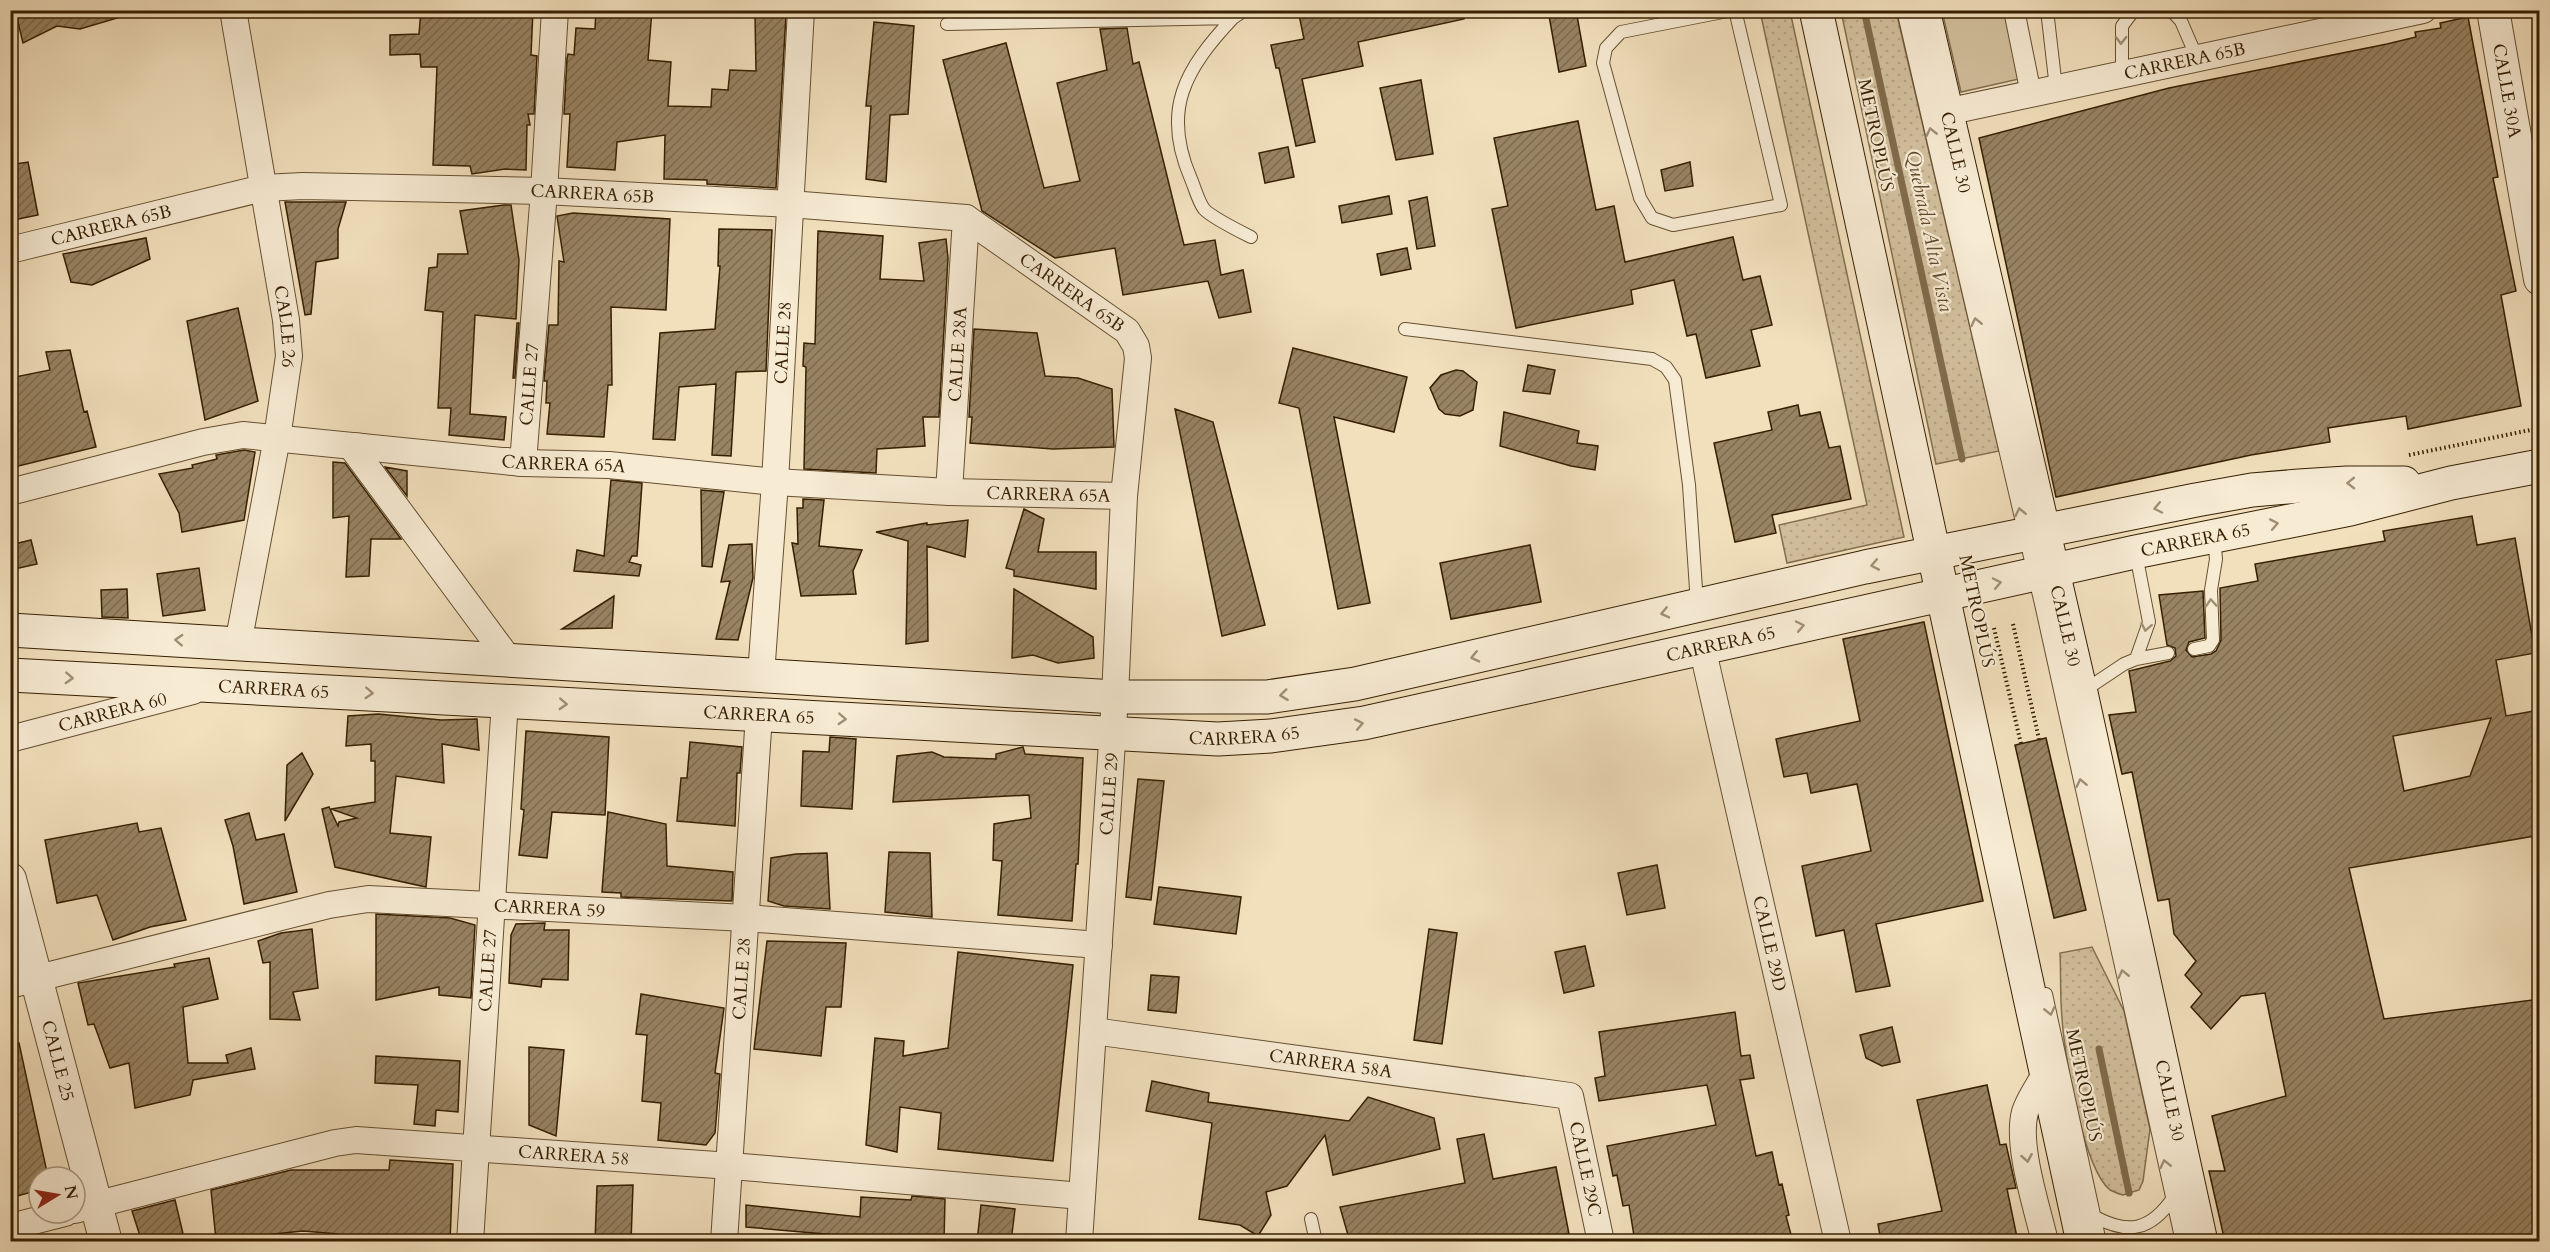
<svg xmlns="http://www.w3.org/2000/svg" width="2550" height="1252" font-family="Cardo,serif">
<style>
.grass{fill:url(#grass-dots);stroke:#846f4f;stroke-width:1.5}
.green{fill:#d2bf9d;stroke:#846f4f;stroke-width:1.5}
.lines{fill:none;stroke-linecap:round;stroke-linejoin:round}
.stream{stroke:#806b4b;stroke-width:7}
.building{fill:url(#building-hatch);stroke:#361f01;stroke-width:1.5;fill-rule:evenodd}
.service-casing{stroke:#654f30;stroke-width:14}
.pedestrian-casing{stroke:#654f30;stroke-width:22}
.minor-casing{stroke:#654f30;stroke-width:28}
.tertiary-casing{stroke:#654f30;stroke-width:34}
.secondary-casing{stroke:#361f01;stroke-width:35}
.path{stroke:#361f01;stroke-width:4;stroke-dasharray:1.5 3;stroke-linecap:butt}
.service{stroke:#f7ebd4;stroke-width:12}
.pedestrian{stroke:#f7ebd4;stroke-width:20}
.minor{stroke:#f7ebd4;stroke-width:26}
.tertiary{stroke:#f7ebd4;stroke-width:32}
.secondary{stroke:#f7ebd4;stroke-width:33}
.oneway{stroke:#a08f75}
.labels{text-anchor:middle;stroke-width:4.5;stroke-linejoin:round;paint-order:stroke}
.street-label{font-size:18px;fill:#361f01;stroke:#f7ebd4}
.water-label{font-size:20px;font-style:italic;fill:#614b2c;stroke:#f7ebd4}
</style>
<defs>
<pattern id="grass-dots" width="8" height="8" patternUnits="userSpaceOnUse" patternTransform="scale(1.5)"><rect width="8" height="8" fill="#d2bf9d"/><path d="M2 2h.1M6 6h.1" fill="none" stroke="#b5a485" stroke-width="1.8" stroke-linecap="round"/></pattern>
<pattern id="building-hatch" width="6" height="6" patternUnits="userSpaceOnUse" patternTransform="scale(1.5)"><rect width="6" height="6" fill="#988363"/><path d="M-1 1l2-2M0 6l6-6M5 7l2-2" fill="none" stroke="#7d6b4f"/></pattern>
</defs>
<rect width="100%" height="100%" fill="#f2e0bd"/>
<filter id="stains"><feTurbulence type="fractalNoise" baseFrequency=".00333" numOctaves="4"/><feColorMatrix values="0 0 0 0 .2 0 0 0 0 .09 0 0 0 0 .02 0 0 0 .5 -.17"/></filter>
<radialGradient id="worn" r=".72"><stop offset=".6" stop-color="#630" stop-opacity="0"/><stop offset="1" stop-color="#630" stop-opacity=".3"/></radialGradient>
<path class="grass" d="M1760 11H1790L1904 537 1787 563 1779 525 1867 505Z
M1841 11H1896L1999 451 1936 464Z
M2092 947 2124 1011 2150 1129 2143 1181 2139 1190 2123 1195C2119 1194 2114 1192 2110 1190 2083 1168 2064 1054 2062 1018 2060 996 2061 974 2060 953Z"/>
<path class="green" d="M1942 11H2004L2019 79 1961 92Z"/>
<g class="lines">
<path class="stream" d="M1864 10 1962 459
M2099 1049 2129 1193"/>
</g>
<path class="building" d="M15 10H124V16L80 29 57 26 23 43Z
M421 10H533L531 55 537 56 534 114H528L530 125H527L526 170 505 169 472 174 470 166 433 165 437 67H421L420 54 390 55V35L419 34Z
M596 10H652L648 60 671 62 668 106 711 107 712 89 728 90 730 70 756 71 755 16 786 15 776 188 707 184V180L664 179 665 135 617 142 615 170 567 167 570 114H564L567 58 568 54 574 55 576 28 595 29Z
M1298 10H1464V19L1358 42 1363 66 1302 79 1315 142 1296 146 1279 68H1276L1271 45 1304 39Z
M1548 10H1576L1586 66 1559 72Z
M2468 17 2498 177 2493 178 2516 291 2501 295 2521 406 2408 429 2406 416 2328 428 2330 442 2251 455 2056 497 1979 138 2169 88 2387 44 2416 37 2415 32 2441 28 2440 23Z
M874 22 914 26 908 114 890 115 886 182 866 179 871 106H866Z
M1127 28 1133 64 1139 62 1184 245 1215 240 1221 275 1243 270 1251 312 1219 318 1208 281 1123 295 1115 248 1055 258 982 211 943 60 1006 43 1044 188 1080 181 1057 83 1107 70 1100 29Z
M1421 80 1433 154 1396 160 1380 88Z
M1578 121 1596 210 1614 206 1625 262 1733 237 1743 280 1760 276 1772 325 1751 330 1760 366 1706 378 1696 334 1687 336 1674 280 1631 290 1633 304 1516 328 1492 209 1508 206 1494 138Z
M1288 147 1294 177 1265 183 1259 153Z
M28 162 38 215 13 220 10 208V165Z
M1690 162 1693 186 1665 191 1661 170Z
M1389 196 1392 214 1342 223 1339 206Z
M1427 197 1435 246 1417 249 1409 201Z
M285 202H346L338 229V258L316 262 311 314 305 315Z
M504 205H511L519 260 516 319 475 315 470 414 506 417 504 440 449 435 451 408H438L443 312 425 310 429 268 437 267 438 254H468L460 211Z
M573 213 670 219 666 310 611 307 612 385H608L604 437 547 434 550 403H546L547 381H544L549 325H558L559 261 564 262 557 216Z
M719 229 772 230 766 371 736 372 731 456 712 455 716 384 679 387 675 440 653 439 660 333 715 329 720 266H718Z
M818 231 883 236 880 279 924 281 919 243 946 239 948 258 939 417H923L925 446 877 449 876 473 804 469 806 367 803 366 804 343 815 344Z
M146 238 150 259 92 285 71 282 63 254Z
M1407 248 1411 269 1381 275 1377 254Z
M238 308 258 401 205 420 187 321Z
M517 323H519L515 378H513Z
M974 329 1037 333 1045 376 1078 378 1112 389 1114 447 1053 449 970 443 972 417H969Z
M1293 348 1407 377 1394 432 1334 417 1370 603 1338 609 1299 408 1279 403Z
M70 350 84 412 87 411 96 447 10 468V378L50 370 46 352Z
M1528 365 1555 370 1550 394 1523 391Z
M1456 370 1463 371 1477 382 1473 410 1460 416 1445 414 1439 409 1430 388 1441 375Z
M1798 405 1800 416 1820 412 1829 448 1840 446 1851 499 1772 515 1776 533 1735 542 1714 443 1772 430 1768 412Z
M1175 409 1213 422 1265 625 1222 636Z
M1504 412 1579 431 1577 443 1598 446 1595 470 1571 466 1500 446Z
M244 450 255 452 244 520 182 532 179 513 159 474 193 468 192 465 217 459 216 455Z
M333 462 345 463 401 539H371L369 576 346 577 349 516 333 518Z
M385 467 407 471V496Z
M611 480 642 483 637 556H632L629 562 641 565 639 576 574 571 577 550 604 556Z
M701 490 724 492 712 567 702 566Z
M803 499 824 500 819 546 862 550 853 571 856 594 801 596 792 543 798 544 797 508H803Z
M1024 509 1044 519 1038 552H1096V589L1014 576V570L1006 568Z
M2472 516 2477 545 2515 538 2535 653 2496 660 2506 716 2540 710V835L2349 868 2384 1019 2540 999V1242H2225L2209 1171H2225L2212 1116 2286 1096 2265 993 2241 996 2211 1029 2191 1007 2202 994 2185 975 2196 961 2174 934 2169 899 2158 901 2132 772 2122 774 2109 715 2136 712 2129 671 2170 661 2176 656 2175 648 2167 645 2159 595 2203 591 2205 638 2189 642 2186 650 2192 657 2211 654 2216 651 2221 640 2220 588 2258 581 2255 564 2385 541 2383 531ZM2491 718 2470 776 2404 791 2393 736Z
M968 520 965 557 927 546 928 641 906 644 908 541 876 532 927 523V525Z
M31 540 37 564 10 570V545Z
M752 544 753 578 738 640 716 639 730 581 721 582 729 545Z
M1530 545 1541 602 1451 619 1440 563Z
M199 568 205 610 163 616 157 574Z
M127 589 128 618 102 617 101 590Z
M1014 589 1093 637 1094 658 1058 663 1033 655 1012 658Z
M614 596 612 628 562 629Z
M1924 622 1983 901 1876 924 1890 986 1856 992 1844 930 1816 936 1802 866 1871 851 1857 784 1811 793 1807 773 1784 777 1776 739 1860 721 1843 639Z
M378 714 441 720 477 719 479 750 442 744 444 783 396 776 390 833 431 837 426 887 335 867 322 809 329 807 338 826 339 822 357 818 331 809 375 802V761H371V744L346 746 348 716Z
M526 731 609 737 605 815 552 812 547 858 519 855 524 810 521 809Z
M830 737 856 739 852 809 801 806 803 751 829 752Z
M2046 738 2086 910 2054 918 2015 745Z
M690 742 742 747 740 773H737L735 826 677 821 681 778H687Z
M1023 747 1025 754 1083 758 1078 864H1076L1072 921 998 915 1002 861 993 860 994 824 1031 818 1029 795 893 802 897 756 932 752 944 757 996 759V754Z
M302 753 313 774 285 821 287 765Z
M1138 779 1164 781 1151 900 1126 897Z
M608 812 666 824 667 866 733 872 732 901 621 897V893L602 892Z
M249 813 256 840 284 834 297 892 244 904 233 846 225 820Z
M137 823 139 832 161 828 186 920 150 927 113 940 97 895 57 903 45 840Z
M889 852 930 853 932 917 885 912Z
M827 853 830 909 784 906 768 901 771 858 796 854Z
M1657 865 1665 908 1627 915 1618 873Z
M1159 887 1241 897 1236 934 1154 924Z
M376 914 450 918 475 925 471 998 439 995V987L376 1000Z
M545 923 544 930H569L568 980 542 979 541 987 509 983 511 935 516 924Z
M312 929 318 988 293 992 300 1020 270 1019V962L263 963 258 941 281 933Z
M1429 929 1457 933 1442 1044 1414 1040Z
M767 941 846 943 841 1007H826L821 1056 754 1049Z
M1585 946 1594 986 1564 993 1555 952Z
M958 952 1073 965 1053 1161 938 1149 941 1113 900 1107 897 1152 866 1145 875 1038 904 1041 903 1056 948 1048Z
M209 958 218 999 183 1007 188 1063H228L226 1055 251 1048 255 1069 193 1080 190 1095 135 1108 129 1063 110 1068 94 1024 88 1025 78 983 175 967 174 964Z
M1151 975 1179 977 1176 1013 1148 1010Z
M641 994 724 1008 715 1073 720 1074 715 1133 706 1145 658 1140 661 1103 642 1101 647 1035 636 1034Z
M1735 1012 1741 1056 1750 1055 1754 1078 1740 1080 1756 1156 1772 1152 1779 1185 1782 1184 1789 1215 1786 1216 1793 1242H1635L1629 1205 1623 1206 1617 1175 1613 1176 1607 1146 1716 1125 1707 1085 1599 1101 1595 1078 1605 1076 1599 1032Z
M1892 1027 1900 1062 1882 1066 1866 1058 1860 1035Z
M10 1043H19L48 1177H39V1190L10 1198Z
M529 1047 564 1050 556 1136 529 1125Z
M376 1056 460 1061 458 1112 436 1110 435 1126 414 1124 418 1085 375 1083Z
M1152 1081 1209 1093 1208 1102 1349 1121 1368 1097 1434 1118 1440 1149 1333 1175 1325 1135 1287 1186 1266 1192 1271 1215 1258 1236 1240 1225 1199 1219 1212 1123 1146 1111Z
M1987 1085 2000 1145 2006 1144 2016 1188 2007 1189 2018 1242H1881L1878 1224 1942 1211 1917 1100Z
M1484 1134 1493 1179 1556 1167 1569 1234 1533 1242H1350L1340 1207 1465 1183 1457 1139Z
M390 1160 453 1164 450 1242H340L338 1234 303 1231 216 1240 211 1190 291 1170H389Z
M633 1185 631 1242H595L597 1186Z
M912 1196 945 1199 944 1242H859V1237L746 1227V1205L860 1217 861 1197 911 1200Z
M175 1200 185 1242H142L132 1211Z
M981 1205 1015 1209 1011 1242H977Z"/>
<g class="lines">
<defs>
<path id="service" d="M1733 10 1621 32 1606 48 1603 63 1640 198 1652 218 1673 225 1781 205 1735 10
M1903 10 2041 604 2182 1242
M2047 10 2056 88
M2171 10 2181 21 2197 58
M1233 18C1185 69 1161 110 1191 179 1195 188 1198 201 1204 209 1210 216 1241 232 1251 237
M947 24 1233 18 1245 10
M2122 74V26L2134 10
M1405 329 1652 359 1666 367 1675 380 1689 485 1697 604
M2136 554 2149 622 2136 659
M2194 649 2209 646 2213 640 2211 590 2216 559 2214 538
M2082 692 2124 664 2136 659 2168 653
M2046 994 2100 1242
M2095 1217C2129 1235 2151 1230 2173 1198
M1311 1219 1316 1242"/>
<path id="pedestrian" d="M2014 10 2031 94"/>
<g id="minor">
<path id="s1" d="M233 10 286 320 289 356 277 438 238 644"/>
<path id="s2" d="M1946 112 2423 10"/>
<path id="s3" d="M10 250 263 188 303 186 544 191 790 204 966 218 1127 331 1136 346 1138 358 1124 496 1115 697 1079 1242"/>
<path d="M362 447 351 446 510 661"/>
<path id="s4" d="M506 461 523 463 544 191 555 10"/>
<path id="s5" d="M10 492 203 442 243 435 523 463 609 465 775 482 949 492 1124 496"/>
<path id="s6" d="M949 492 966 218"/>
<path id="s7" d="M1702 647 1838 1242"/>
<path id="s8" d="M761 675 775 482 801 10"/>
<path id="s9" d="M10 739 193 691"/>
<path id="s10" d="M10 985 329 905 368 899 746 918 1099 945"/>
<path id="s11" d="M1093 1031 1570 1096 1601 1242"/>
<path id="s12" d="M75 1210 335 1143 356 1140 731 1166 1082 1196"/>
<path d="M10 1227 65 1213"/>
<path id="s13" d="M470 1242 505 701"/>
<path id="s14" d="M724 1242 759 715"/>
<path d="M2045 1242C2037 1207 2016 1145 2025 1112 2029 1099 2039 1086 2045 1074"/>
</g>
<g id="tertiary">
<path id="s15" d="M2493 10 2540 279"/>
<path id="s16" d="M10 879 106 1242"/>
</g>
<g id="secondary">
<path d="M1816 10 2083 1242"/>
<path id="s17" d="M1923 10 2081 693 2201 1242"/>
<path d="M10 630 1115 697H1267L1355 684 1865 567 2196 500 2252 490 2299 486 2347 483H2404"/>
<path id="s18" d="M10 675 1218 739 1271 736 1364 723 2135 552 2350 509 2451 483 2540 466"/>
</g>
</defs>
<use href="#service" class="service-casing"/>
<use href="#pedestrian" class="pedestrian-casing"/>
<use href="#minor" class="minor-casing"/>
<use href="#tertiary" class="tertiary-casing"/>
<use href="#secondary" class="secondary-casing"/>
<path class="path" d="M2409 455 2540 428
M2013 624 2039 739
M1994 628 2021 744"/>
<use href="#service" class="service"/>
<use href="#pedestrian" class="pedestrian"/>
<use href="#minor" class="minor"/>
<use href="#tertiary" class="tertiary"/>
<use href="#secondary" class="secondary"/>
</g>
<defs><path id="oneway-chevron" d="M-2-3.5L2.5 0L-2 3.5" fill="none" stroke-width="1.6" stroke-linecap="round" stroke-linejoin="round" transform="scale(1.5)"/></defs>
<g class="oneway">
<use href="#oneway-chevron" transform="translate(2121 40) rotate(91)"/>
<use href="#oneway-chevron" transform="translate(1931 132) rotate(-103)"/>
<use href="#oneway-chevron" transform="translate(1976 322) rotate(-103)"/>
<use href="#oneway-chevron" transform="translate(2351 483) rotate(179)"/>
<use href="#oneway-chevron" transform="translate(2158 508) rotate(168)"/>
<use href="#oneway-chevron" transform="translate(2020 512) rotate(-102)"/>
<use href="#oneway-chevron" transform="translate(2274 524) rotate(-11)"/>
<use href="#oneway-chevron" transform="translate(1875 565) rotate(169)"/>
<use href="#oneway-chevron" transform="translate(1997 583) rotate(-12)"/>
<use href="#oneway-chevron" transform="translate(2211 603) rotate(-94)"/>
<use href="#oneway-chevron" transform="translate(1665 613) rotate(167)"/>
<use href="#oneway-chevron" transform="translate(1800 626) rotate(-12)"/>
<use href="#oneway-chevron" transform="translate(2146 627) rotate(101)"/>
<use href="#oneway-chevron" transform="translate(179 640) rotate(-177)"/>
<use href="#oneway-chevron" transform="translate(1475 657) rotate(167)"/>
<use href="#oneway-chevron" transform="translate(69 678) rotate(3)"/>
<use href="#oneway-chevron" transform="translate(369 693) rotate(3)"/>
<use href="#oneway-chevron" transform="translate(1284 695) rotate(173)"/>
<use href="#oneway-chevron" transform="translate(563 704) rotate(3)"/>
<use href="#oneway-chevron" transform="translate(842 719) rotate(3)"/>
<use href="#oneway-chevron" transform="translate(1359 724) rotate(-11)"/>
<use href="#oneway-chevron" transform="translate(2081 783) rotate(-102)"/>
<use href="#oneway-chevron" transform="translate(2123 974) rotate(-103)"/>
<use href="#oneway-chevron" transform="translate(2050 1011) rotate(77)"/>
<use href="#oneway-chevron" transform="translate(2027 1158) rotate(80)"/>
<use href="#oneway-chevron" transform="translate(2165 1164) rotate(-103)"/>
</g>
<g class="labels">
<g class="street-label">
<text dy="6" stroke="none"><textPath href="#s2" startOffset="244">CARRERA 65B</textPath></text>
<text dy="6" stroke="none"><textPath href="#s15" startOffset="82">CALLE 30A</textPath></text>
<text transform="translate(1876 135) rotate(78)" y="6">METROPLÚS</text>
<text dy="6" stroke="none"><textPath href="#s17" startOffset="146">CALLE 30</textPath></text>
<text dy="6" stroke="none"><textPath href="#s3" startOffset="590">CARRERA 65B</textPath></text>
<text dy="6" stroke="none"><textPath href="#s3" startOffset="104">CARRERA 65B</textPath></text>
<text dy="6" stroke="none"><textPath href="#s3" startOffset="1094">CARRERA 65B</textPath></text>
<text dy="6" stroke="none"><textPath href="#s1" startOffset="321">CALLE 26</textPath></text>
<text dy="6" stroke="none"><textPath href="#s8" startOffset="333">CALLE 28</textPath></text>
<text dy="6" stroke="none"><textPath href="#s6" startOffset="138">CALLE 28A</textPath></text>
<text dy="6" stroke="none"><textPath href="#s4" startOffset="96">CALLE 27</textPath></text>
<text dy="6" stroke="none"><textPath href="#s5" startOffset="562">CARRERA 65A</textPath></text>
<text dy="6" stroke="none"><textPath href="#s5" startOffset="1048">CARRERA 65A</textPath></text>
<text dy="6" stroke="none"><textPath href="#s18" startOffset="2208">CARRERA 65</textPath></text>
<text transform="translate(1977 611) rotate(78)" y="6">METROPLÚS</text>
<text dy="6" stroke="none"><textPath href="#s17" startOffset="632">CALLE 30</textPath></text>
<text dy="6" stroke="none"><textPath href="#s18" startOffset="1722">CARRERA 65</textPath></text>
<text dy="6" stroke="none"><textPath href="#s18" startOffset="264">CARRERA 65</textPath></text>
<text dy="6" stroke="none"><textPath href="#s9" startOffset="106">CARRERA 60</textPath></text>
<text dy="6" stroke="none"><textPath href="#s18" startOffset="750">CARRERA 65</textPath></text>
<text dy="6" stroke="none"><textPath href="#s18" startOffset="1236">CARRERA 65</textPath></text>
<text transform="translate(1109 794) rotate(-86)" y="6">CALLE 29</text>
<text dy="6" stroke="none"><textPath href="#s10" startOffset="550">CARRERA 59</textPath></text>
<text dy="6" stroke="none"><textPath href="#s7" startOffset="304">CALLE 29D</textPath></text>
<text dy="6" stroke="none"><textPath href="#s13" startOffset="272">CALLE 27</textPath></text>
<text dy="6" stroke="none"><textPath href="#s14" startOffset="264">CALLE 28</textPath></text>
<text dy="6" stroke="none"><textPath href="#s16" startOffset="188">CALLE 25</textPath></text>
<text dy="6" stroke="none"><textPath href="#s11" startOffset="240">CARRERA 58A</textPath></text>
<text transform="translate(2084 1085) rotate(78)" y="6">METROPLÚS</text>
<text dy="6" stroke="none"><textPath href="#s17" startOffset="1118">CALLE 30</textPath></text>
<text dy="6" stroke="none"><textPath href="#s12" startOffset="508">CARRERA 58</textPath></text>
<text dy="6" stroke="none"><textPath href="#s11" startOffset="556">CALLE 29C</textPath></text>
</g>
<g class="water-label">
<text transform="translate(1930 231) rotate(78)" y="7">Quebrada Alta Vista</text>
</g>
</g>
<rect width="2550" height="1252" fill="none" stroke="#f2e0bd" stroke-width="36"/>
<rect x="12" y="12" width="2526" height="1228" fill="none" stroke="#361f01" stroke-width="3"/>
<rect x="18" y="18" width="2514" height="1216" fill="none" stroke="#361f01" stroke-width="1.5"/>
<g transform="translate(57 1195) rotate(79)"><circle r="28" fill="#f7ebd4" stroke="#aa9980" stroke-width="1.5"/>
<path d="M0-4.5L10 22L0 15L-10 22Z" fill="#8f2418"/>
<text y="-9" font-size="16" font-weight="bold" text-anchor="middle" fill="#361f01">N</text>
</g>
<rect width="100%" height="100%" filter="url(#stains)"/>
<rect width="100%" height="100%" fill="url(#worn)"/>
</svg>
